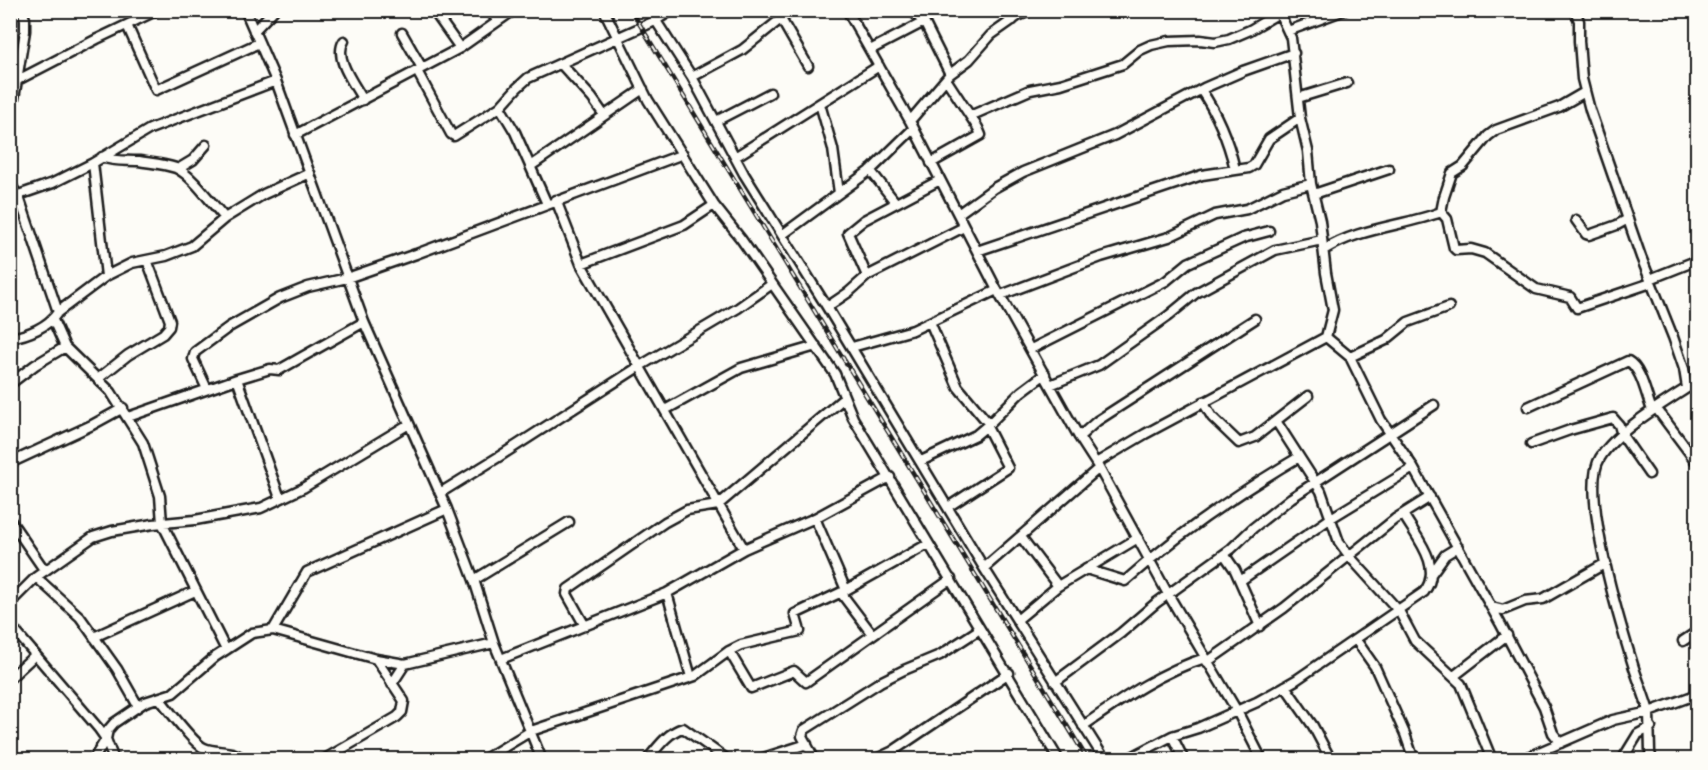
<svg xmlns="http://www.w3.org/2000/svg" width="1708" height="770" font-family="Pangolin,sans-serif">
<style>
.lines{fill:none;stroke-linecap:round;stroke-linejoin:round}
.minor-casing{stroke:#1c1c1c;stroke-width:13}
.minor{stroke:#fdfcf7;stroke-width:8}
.rail-casing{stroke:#1c1c1c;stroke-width:4.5}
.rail{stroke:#fdfcf7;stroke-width:2;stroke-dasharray:7;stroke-linecap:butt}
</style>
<rect width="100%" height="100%" fill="#fdfcf7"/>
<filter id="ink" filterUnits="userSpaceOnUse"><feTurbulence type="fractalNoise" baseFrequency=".0167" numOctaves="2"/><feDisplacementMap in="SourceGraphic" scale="12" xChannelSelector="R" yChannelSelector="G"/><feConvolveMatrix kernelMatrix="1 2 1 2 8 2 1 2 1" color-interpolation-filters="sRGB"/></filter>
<g filter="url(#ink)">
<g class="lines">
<defs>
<path id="minor" d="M245 10 276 81 364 322 447 509 474 580 494 643 542 760
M433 10 460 48
M489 10 498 21
M604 10 648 100 714 205 741 239 835 374 853 418 1059 760
M649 10 692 77 744 174 827 307 984 568 1105 760
M847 10 910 121 997 290 1079 437 1099 468 1168 594 1237 711 1262 760
M911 10 924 22 950 74
M999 10 1013 20
M1575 10 1579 21V41L1582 79 1590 110 1641 257 1673 337 1684 369 1687 388
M781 19 808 66
M127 25 156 90 259 43
M254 31 274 10
M1288 31 1345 10
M402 33 422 68
M344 41C333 58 355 85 363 100
M870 50 924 22
M561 64 592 98 604 115
M417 71 451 134 454 136 500 107 517 88 528 78 655 21 672 10
M692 77 742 50 792 10
M10 84 97 39 158 10
M1201 90C1218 115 1228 140 1235 169
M1585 92 1559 107 1496 130 1488 136 1463 166 1452 173 1444 197 1441 212 1447 219 1454 248 1456 250 1471 249 1485 253 1536 289 1570 297 1577 308 1651 283
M1298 98 1347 83
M820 104 833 149 839 193
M500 107 515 132 547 204
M970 116 1030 90 1061 84 1123 64 1140 50 1151 45 1169 41 1200 40 1215 42 1229 39 1250 30 1279 13
M716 121 770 93
M910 121 950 74 969 60 991 35 1018 16 1032 10
M10 123 25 31V19L22 10
M295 135 460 48 514 10
M102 157C114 162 126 160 139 161 151 163 164 164 176 168 192 175 212 204 225 218
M735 157 879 66
M93 163 106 276
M931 163 981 135 978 128 946 79
M531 166 643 89
M178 169 193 160 206 145
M870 170 896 203
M10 183 20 200 58 312
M1314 194 1389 169
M10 198 53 183 93 163 150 129 276 81
M556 200 581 264 744 549
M958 214 994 188 1023 172 1115 135 1204 88 1243 71 1294 53
M1576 220 1586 234 1589 235 1617 225 1628 219
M782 235 872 169 913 129
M1324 250C1358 228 1404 226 1441 212
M977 251 1202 175 1249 168 1254 165 1269 139 1300 118
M581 264 684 225 714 205
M867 276 848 233 864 220 940 180
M1650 279 1698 260
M1001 295 1101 257 1169 237 1215 215 1247 209 1283 191 1311 184
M827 307 849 292 867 276 964 227
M53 320 65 347 111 392 143 443 160 496 162 523 226 650
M930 322 958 387 989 424
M1326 337 1350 357 1381 420 1411 464 1500 623 1544 707 1553 733 1561 743
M10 338C28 335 48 327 58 312L106 276 132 263 166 256 192 246 225 218 264 194 310 173
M852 347 913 330 997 290
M1031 349 1166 281 1188 263 1243 238 1269 231
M1350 357 1386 340 1408 322 1449 307
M99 378 128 355 163 334 169 327 170 321 147 260
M237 379 270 369 279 370 364 322
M10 384 35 365 65 347
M1050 385 1099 365 1168 316 1196 293 1275 250 1322 240
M207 389 193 359 195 352 229 327 280 298 308 287 347 278 416 254 683 154
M1203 402 1212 417 1239 443 1255 437 1308 396
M1528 407 1628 361C1642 369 1646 396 1652 410
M1656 408 1698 464
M665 410 741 368 816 346
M128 417 237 379 280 498
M1276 421 1321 491 1339 542 1350 557 1399 611 1415 641 1461 684 1492 760
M1079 437 1097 421 1255 319
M1531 444 1570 430 1613 418 1619 425 1622 435 1649 474
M921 461 976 435 989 424 1021 392 1045 374
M10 463 92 425 123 408
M1096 463 1145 434 1326 337 1333 310 1326 273 1320 221 1311 184 1308 151 1300 118 1291 38 1278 10
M440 493 500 456 640 366 738 308 772 284
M948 507 1008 468 987 427
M815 518 846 590
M10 520 45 571
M1021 537 1058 586
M1224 554 1235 570 1260 626
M984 568 1099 468
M1086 569 1125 581C1178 534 1238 493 1299 457
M1432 573 1445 555 1458 547
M36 577 80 617 117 669 138 706
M474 580 569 522
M1240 581 1331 518 1413 468
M667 593 691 677
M841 593 872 634
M10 603 36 577 93 537 112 531 153 524 195 520 261 508 303 488 409 424
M1491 607 1503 610 1525 601 1543 599 1606 563
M1017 620 1058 586 1138 538
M10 625 99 729 106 739 114 760
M585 626 567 594 568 589 665 522 687 510 718 505 844 398
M273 630 307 572 447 509
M94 637 195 591
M1356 640 1375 667 1405 734 1414 760
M1683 641 1698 631
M729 651 751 688 794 671 806 682 951 579
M501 659 667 593 744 549 815 518 890 477
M1207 662 1284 608 1395 519 1430 497
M1454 676 1507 635
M10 678 35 655
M1055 682 1121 633 1156 603 1231 549 1253 528 1291 498 1434 405
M392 684 405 664
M1285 686 1313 726 1331 760
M159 698C169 710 193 743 204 748 218 754 232 748 244 760
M1083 726C1122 699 1160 672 1205 658
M1172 736 1184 760
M93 760 106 739 108 730 114 723 145 702 173 693 215 657 252 633 273 630 376 659 405 664 494 643
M323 760 397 717 402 712 404 701 376 659
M483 760 531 731 695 676 729 651 741 645 800 631 795 614 846 590 928 544
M647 760C657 748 668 732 683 728L728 760
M757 760 807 744
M815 760 802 736 804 730 880 682 904 670 940 655 980 629
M874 760 893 751 1009 673
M1126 760 1172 736 1198 728 1257 702 1296 680 1424 592C1444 567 1416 537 1403 514
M1521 760 1613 720 1649 712C1645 697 1639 683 1634 668 1622 630 1579 491 1600 458 1618 429 1669 400 1698 381
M1622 760 1638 734 1651 727
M1652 760 1650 752 1649 712 1698 694"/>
</defs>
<use href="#minor" class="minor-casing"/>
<use href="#minor" class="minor"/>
<defs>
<path id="rail" d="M631 10 1088 760"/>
</defs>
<use href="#rail" class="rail-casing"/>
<use href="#rail" class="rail"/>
</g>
</g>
<rect width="1708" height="770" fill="none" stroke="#fdfcf7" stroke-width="36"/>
<rect x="18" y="18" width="1672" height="734" fill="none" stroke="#1c1c1c" stroke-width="2" filter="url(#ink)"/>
</svg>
